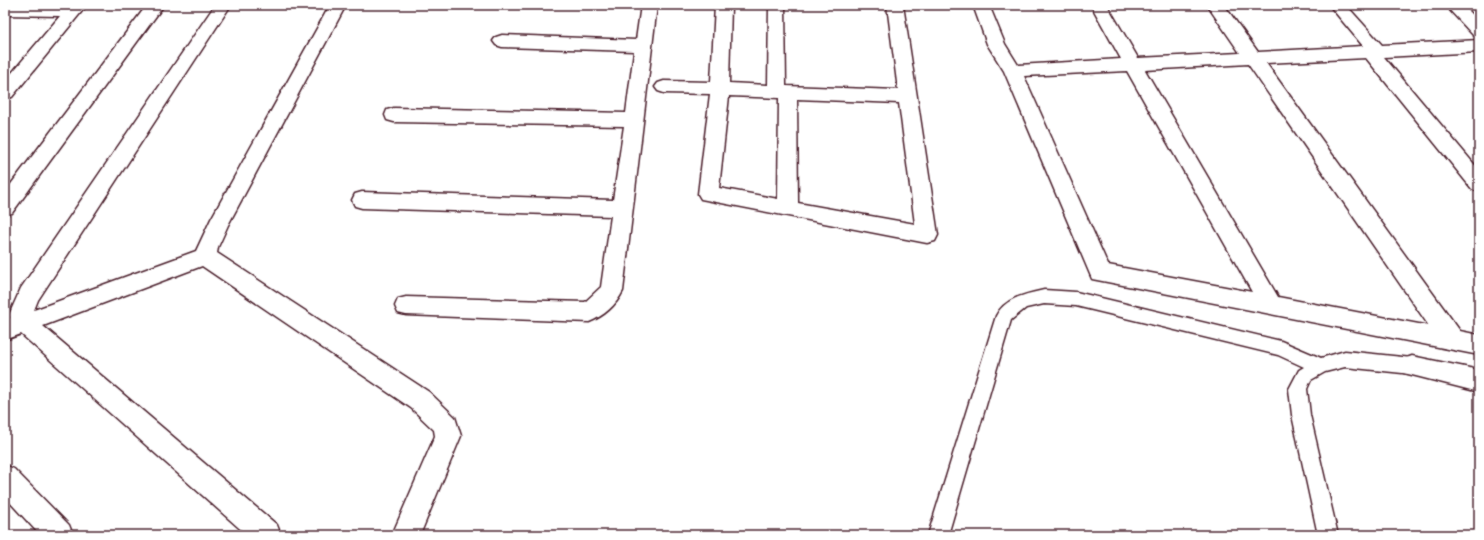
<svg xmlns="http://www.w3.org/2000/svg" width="1484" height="540" font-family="Delius,sans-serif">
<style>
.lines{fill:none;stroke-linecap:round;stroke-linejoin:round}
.service-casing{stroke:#4a1f2b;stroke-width:3}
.minor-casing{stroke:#4a1f2b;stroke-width:3}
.service{fill:#fff;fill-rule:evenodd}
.minor{fill:#fff;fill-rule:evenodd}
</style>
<rect width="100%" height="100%" fill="#fff"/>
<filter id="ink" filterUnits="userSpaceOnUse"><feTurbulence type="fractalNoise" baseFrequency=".025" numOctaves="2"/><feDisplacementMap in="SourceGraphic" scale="8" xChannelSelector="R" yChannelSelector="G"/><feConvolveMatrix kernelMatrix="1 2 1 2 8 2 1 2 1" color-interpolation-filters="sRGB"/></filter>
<g filter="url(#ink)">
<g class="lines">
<!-- service casing -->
<g class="service-casing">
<path id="service" d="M1044,290L1076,292L1281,341L1321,358L1345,351L1412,358L1418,361L1421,366L1418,371L1412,374L1345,367L1325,372L1311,380L1307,389L1310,415L1338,535H1318L1292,415L1289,389L1299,370L1304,367L1278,355L1076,306L1044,304L1026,308L1011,320L948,535H928L996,316C1005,298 1026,294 1044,290Z"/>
</g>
<!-- minor casing -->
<g class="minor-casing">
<g id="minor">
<polygon points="5,5 87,5 12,97 5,99 5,81 60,16 5,15"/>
<polygon points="147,5 164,5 12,213 5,215 5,192"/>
<polygon points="215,5 231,5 38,300 34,310 196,251 211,219 330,5 346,5 228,225 218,247 217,253 429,392 455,417 461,436 420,535 392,535 435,436 434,430 411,408 202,266 43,326 277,525 281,535 247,535 21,334 5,340 5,320 10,318 9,315 21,288"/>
<path d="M641,5H657L623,291C616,305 604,316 589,322L406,315L398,313L395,306L398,299L406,297L585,302L601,287L611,216L362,208L355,206L352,200L355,194L362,192L613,200L624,126L394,122L387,120L385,115L387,110L394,108L626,113L634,51L502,47L496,45L493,41L496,37L502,35L636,40Z"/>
<path d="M715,5H731L729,83L768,85L769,5H785L786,86L898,90L887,5H903L938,235L935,241L927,243L701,199L698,194L710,94L664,93L658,91L655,87L658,83L664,81L711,82ZM729,96L779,98L778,199L719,188ZM797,99L899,103L915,224L798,203Z"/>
<path d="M973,5H989L1005,44L1018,65L1121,59L1091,5H1107L1138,58L1240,53L1207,5H1224L1258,52L1363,46L1329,5H1346L1382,45L1479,40V52L1384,57L1479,170V192L1472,189L1366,58L1266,63L1460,331L1479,335V355L1092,279L1004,71L987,44ZM1248,64L1429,326L1278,297L1145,70ZM1127,71L1252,292L1108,265L1024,76Z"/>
<polygon points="1445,5 1463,5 1479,21 1479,36 1473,35"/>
<polygon points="1412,356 1479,370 1479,392 1404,373 1400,366 1404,359"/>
<polygon points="5,465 14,469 69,525 73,535 40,535 5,497"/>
</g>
</g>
<!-- service -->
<use href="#service" class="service"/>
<!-- minor -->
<use href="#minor" class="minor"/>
</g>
</g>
<!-- margin -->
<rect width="1484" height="540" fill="none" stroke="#fff" stroke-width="20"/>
<rect x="10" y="10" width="1464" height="520" fill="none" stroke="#4a1f2b" stroke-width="1.5" filter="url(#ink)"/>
</svg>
